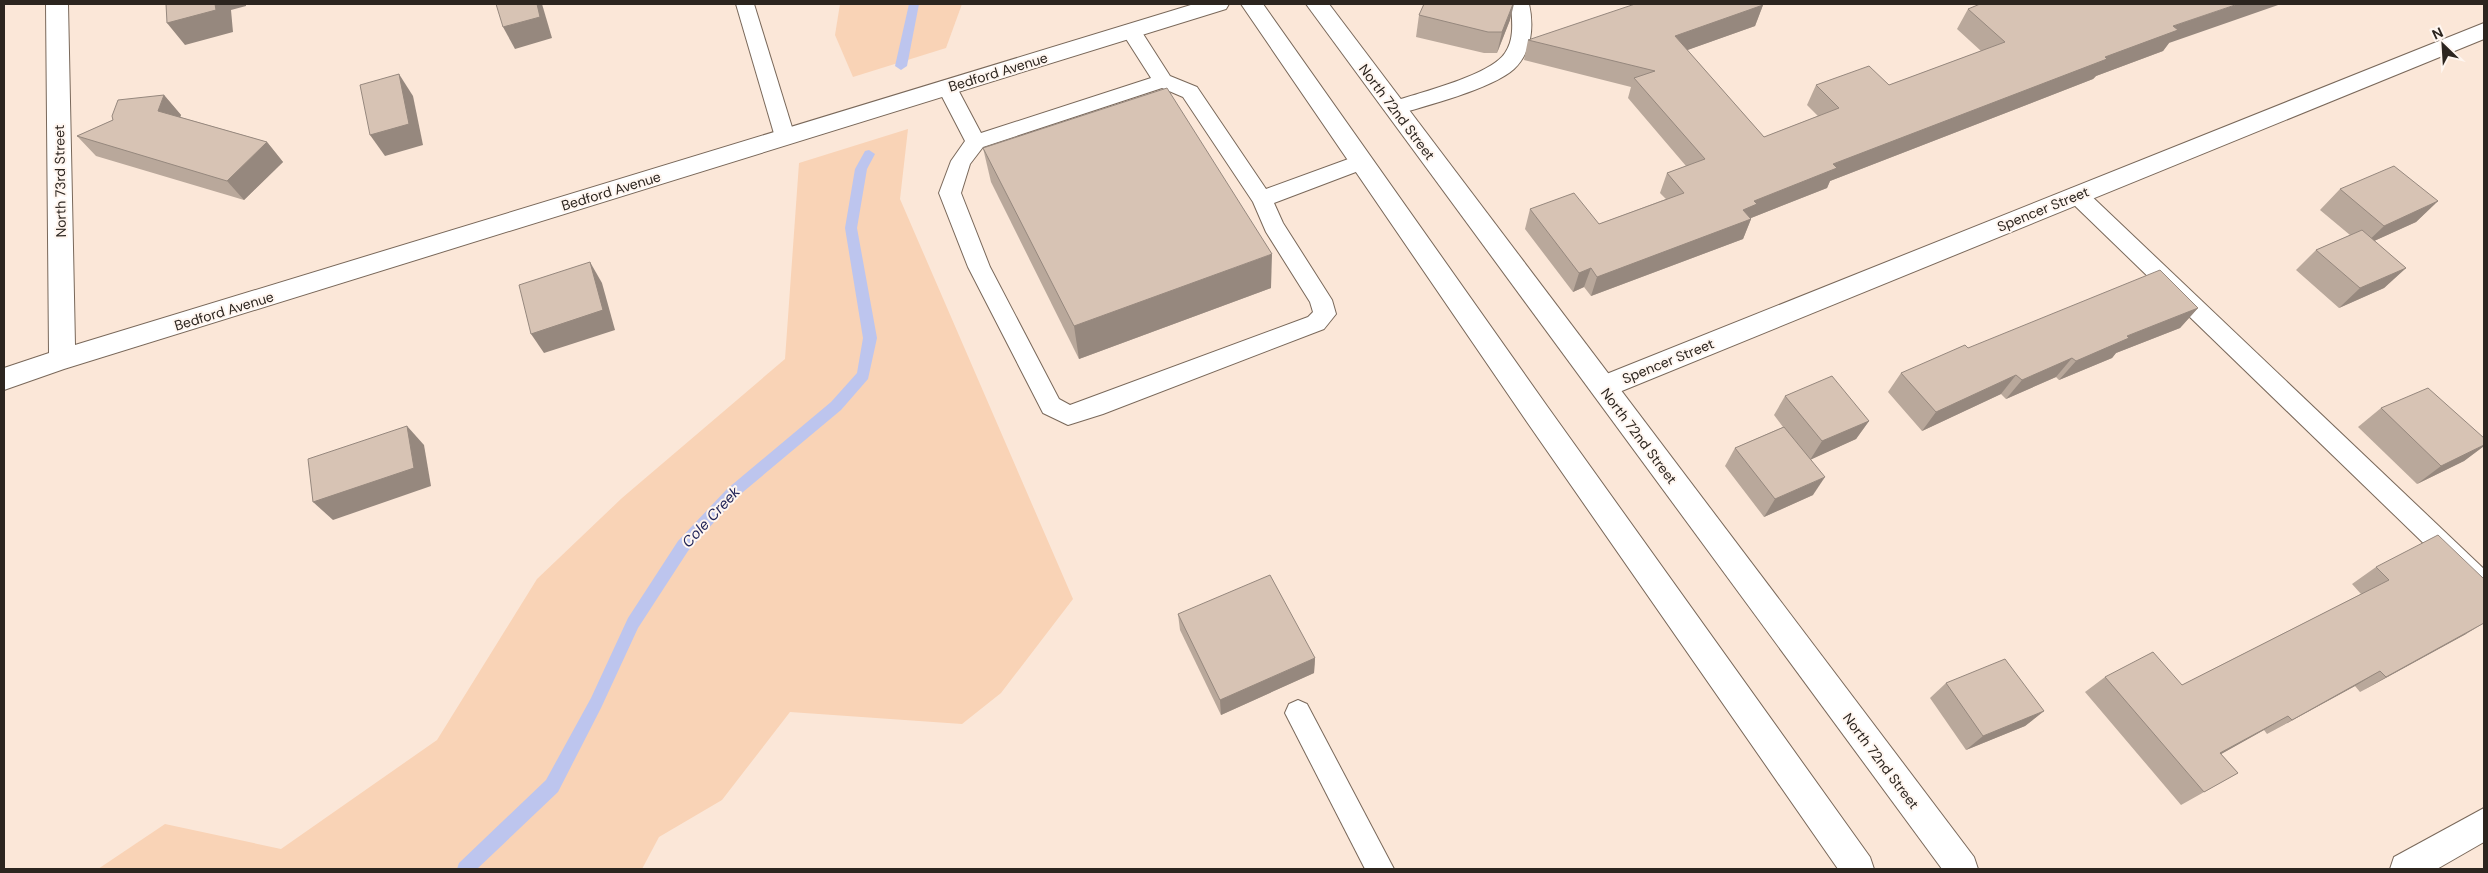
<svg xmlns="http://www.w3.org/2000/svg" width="2488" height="873" font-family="'DM Sans',sans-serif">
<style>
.green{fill:#f9d3b6}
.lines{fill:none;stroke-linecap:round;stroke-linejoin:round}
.stream{fill:#bdc5ee;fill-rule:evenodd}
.service-casing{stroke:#79685a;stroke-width:2}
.minor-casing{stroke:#79685a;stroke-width:2}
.primary-casing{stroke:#79685a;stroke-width:2}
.service{fill:#fff;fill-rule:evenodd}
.minor{fill:#fff;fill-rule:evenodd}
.primary{fill:#fff;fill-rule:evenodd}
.wall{fill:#b9a89b}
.shaded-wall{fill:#96887e}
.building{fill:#d7c3b4;stroke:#96887e}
.labels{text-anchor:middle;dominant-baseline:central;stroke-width:4;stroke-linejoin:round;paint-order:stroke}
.street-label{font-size:14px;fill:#2c251f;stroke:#fff6f0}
.water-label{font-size:15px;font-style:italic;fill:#232659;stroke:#fff6f0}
</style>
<rect width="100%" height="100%" fill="#fbe7d8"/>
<!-- green -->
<g class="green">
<polygon points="840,4 962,4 946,48 853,77 835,35"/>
<polygon points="908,129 900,199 1073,599 1001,693 962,724 790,712 722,800 659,837 642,869 98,869 165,824 281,849 437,740 537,579 622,498 785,359 799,163"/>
</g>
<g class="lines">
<!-- stream -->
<g class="stream">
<polygon points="909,4 919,4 907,66 901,70 895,66"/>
<polygon points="869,150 875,154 867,169 857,228 877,338 868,379 841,410 737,497 688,551 638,628 601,708 558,792 477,869 457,869 459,863 546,780 591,698 628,618 678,541 727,489 831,402 857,373 863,338 845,228 855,169 865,151"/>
</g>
<!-- service casing -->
<g class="service-casing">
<g id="service">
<polygon points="736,4 754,4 795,137 792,142 785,144 778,142 775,137"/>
<path d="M1511,4H1529C1534,26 1532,52 1514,69C1492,89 1425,106 1395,115L1388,113L1385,108L1388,103C1415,94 1490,76 1505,53C1515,39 1512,20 1511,4Z"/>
<path d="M1131,24L1138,26L1170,76L1197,87L1266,189L1362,154L1369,157L1372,162L1369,167L1274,203L1283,223L1332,300L1336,314L1324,329L1103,414L1068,425L1043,413L968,267L939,193L951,161L965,141L937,87L940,82L947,80L954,82L981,133L1151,78L1121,31L1124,26ZM1162,88L1183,97L1253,202L1266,232L1310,302L1313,312L1308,317L1070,405L1059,399L990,267L961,193L970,164L983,147Z"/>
<polygon points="2077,187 2084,189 2484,569 2484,596 2475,593 2070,201 2066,195 2070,189"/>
<polygon points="1298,700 1307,704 1394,869 1365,869 1285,713 1289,704"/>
</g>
</g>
<!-- minor casing -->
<g class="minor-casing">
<g id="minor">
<polygon points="46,4 68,4 75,345 1194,4 1229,4 1226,9 64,369 4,390 4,368 49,353"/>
<polygon points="2484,23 2484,39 1612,395 1603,398 1594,395 1590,387 1594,379"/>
<polygon points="2484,808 2484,842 2437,869 2390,869 2394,857"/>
</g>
</g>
<!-- primary casing -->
<g class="primary-casing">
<g id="primary">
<polygon points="1241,4 1263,4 1547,406 1870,857 1874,869 1838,869 1527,422"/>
<polygon points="1306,4 1329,4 1974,857 1978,869 1942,869"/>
</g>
</g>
<!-- service -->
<use href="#service" class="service"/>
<!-- minor -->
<use href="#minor" class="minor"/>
<!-- primary -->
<use href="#primary" class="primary"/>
</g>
<!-- wall -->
<g class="wall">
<polygon points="1763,5 1755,26 1687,50 1764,137 1818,116 1807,105 1816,85 1889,85 1981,51 1957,29 1968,9 2169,43 2163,51 2096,76 2093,79 1830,181 1827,188 1751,218 1751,219 1743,239 1591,296 1584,287 1573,292 1525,229 1530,209 1599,224 1666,199 1660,193 1667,173 1686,166 1628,98 1631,87 1524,60 1528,40"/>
<polygon points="1419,15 1510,20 1497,53 1484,53 1416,37"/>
<polygon points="164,95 181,115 180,117 267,142 283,162 244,200 96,156 77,136 113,120"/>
<polygon points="983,148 1271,288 1079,359 991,182"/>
<polygon points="2340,189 2438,201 2416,222 2374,241 2406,268 2384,288 2339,308 2296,270 2316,250 2350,235 2320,210"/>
<polygon points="2198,308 2180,328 2116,353 2112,358 2059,380 2056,377 2006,399 2001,394 1922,431 1888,392 1901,373 1968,348"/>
<polygon points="1785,396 1869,421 1856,439 1811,459 1813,495 1764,517 1725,466 1735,448 1783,427 1774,415"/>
<polygon points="2381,408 2484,438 2484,446 2464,461 2417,484 2358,427"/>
<polygon points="2376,567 2466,634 2360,692 2355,686 2267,734 2264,730 2221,754 2238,773 2181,805 2085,692 2105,677 2182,685 2361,594 2352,584"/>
<polygon points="1178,614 1315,658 1314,673 1221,715 1180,630"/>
<polygon points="1946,683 2044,711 2025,726 1966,750 1930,698"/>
</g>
<!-- shaded-wall -->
<g class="shaded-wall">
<polygon points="215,4 246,4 246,6 231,10 233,32 185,45 167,23"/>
<polygon points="537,4 542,4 552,38 515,49 503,27"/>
<polygon points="1513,4 1514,4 1510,20 1497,53 1502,32"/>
<polygon points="2238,4 2281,4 2169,43 2163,51 2096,76 2093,79 1830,181 1827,188 1751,218 1751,219 1743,239 1591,296 1597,277 1743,210 1754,201 1833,164 2105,57 2173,26"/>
<polygon points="1763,5 1755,26 1668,57 1675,36"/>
<polygon points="399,74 413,96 423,145 385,156 370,135"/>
<polygon points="164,95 181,115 175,131 158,111"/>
<polygon points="267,142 283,162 244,200 227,181"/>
<polygon points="2438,201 2416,222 2363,246 2384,226"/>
<polygon points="1272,254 1271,288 1079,359 1074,326"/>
<polygon points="590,262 602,283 615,330 544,353 531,334"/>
<polygon points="1591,268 1584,287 1573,292 1579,273"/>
<polygon points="2406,268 2384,288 2339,308 2360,288"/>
<polygon points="2198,308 2180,328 2116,353 2112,358 2059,380 2076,361 2127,336"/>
<polygon points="2072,358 2056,377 2006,399 2022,380"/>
<polygon points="2016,375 2001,394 1922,431 1936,412"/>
<polygon points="1869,421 1856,439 1810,460 1822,441"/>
<polygon points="407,426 424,445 431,486 333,520 313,502"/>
<polygon points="2484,445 2484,446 2464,461 2417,484 2441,466"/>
<polygon points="1825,477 1813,495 1764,517 1775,499"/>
<polygon points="2484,623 2466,634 2360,692 2386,677"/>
<polygon points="1315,658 1314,673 1221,715 1220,700"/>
<polygon points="2380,671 2355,686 2267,734 2292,720"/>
<polygon points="2044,711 2025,726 1966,750 1983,736"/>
<polygon points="2288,716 2264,730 2198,767 2220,753"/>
</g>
<!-- building -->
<g class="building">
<polygon points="166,4 215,4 216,10 167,23"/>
<polygon points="496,4 537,4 540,17 503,27"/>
<polygon points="1424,4 1513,4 1502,32 1488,32 1419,15"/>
<polygon points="1635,4 1762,4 1763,5 1675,36 1764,137 1839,108 1816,85 1869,66 1889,85 2005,42 1968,9 1980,4 2238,4 2173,26 2178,30 2105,57 2107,59 1833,164 1837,168 1754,201 1757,204 1743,210 1751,219 1597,277 1591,268 1579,273 1530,209 1574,193 1599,224 1684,193 1667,173 1705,159 1634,78 1655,71 1528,40"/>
<polygon points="399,74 409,124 370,135 360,85"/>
<polygon points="1167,88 1272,254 1074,326 983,148"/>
<polygon points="164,95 158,111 267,142 227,181 77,136 113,120 112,116 118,100"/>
<polygon points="2394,166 2438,201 2384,226 2340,189"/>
<polygon points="2362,230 2406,268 2360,288 2316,250"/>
<polygon points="590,262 603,310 531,334 519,285"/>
<polygon points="2160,270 2198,308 2127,336 2129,338 2076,361 2072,358 2022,380 2016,375 1936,412 1901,373 1965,345 1968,348"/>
<polygon points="1832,376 1869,421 1822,441 1785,396"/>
<polygon points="2428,388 2484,438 2484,445 2441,466 2381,408"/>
<polygon points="407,426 414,468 313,502 308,459"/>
<polygon points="1784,427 1825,477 1775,499 1735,448"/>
<polygon points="2438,535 2484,579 2484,623 2386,677 2380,671 2292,720 2288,716 2220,753 2238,773 2204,792 2105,677 2153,652 2182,685 2389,580 2376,567"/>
<polygon points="1270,575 1315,658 1220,700 1178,614"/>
<polygon points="2005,659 2044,711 1983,736 1946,683"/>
</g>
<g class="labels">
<!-- street labels -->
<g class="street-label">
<text transform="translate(998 72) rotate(-17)">Bedford Avenue</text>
<text transform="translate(1397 112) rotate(53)">North 72nd Street</text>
<text transform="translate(60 181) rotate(-91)">North 73rd Street</text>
<text transform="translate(611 191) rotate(-17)">Bedford Avenue</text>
<text transform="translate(2043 209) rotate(-22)">Spencer Street</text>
<text transform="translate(224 311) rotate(-17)">Bedford Avenue</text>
<text transform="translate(1668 361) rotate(-22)">Spencer Street</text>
<text transform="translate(1639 436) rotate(53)">North 72nd Street</text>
<text transform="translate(1881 761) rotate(53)">North 72nd Street</text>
</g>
<!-- water labels -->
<g class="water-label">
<text transform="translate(711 517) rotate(-47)">Cole Creek</text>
</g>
</g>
<!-- border -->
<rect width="2488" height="873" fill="none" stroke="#2c251f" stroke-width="10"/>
<!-- north arrow -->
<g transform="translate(2443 45) rotate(335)" stroke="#fff6f0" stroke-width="4" paint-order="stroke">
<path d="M0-4L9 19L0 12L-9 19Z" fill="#2c251f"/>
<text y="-8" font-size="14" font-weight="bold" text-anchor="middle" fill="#2c251f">N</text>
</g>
</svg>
